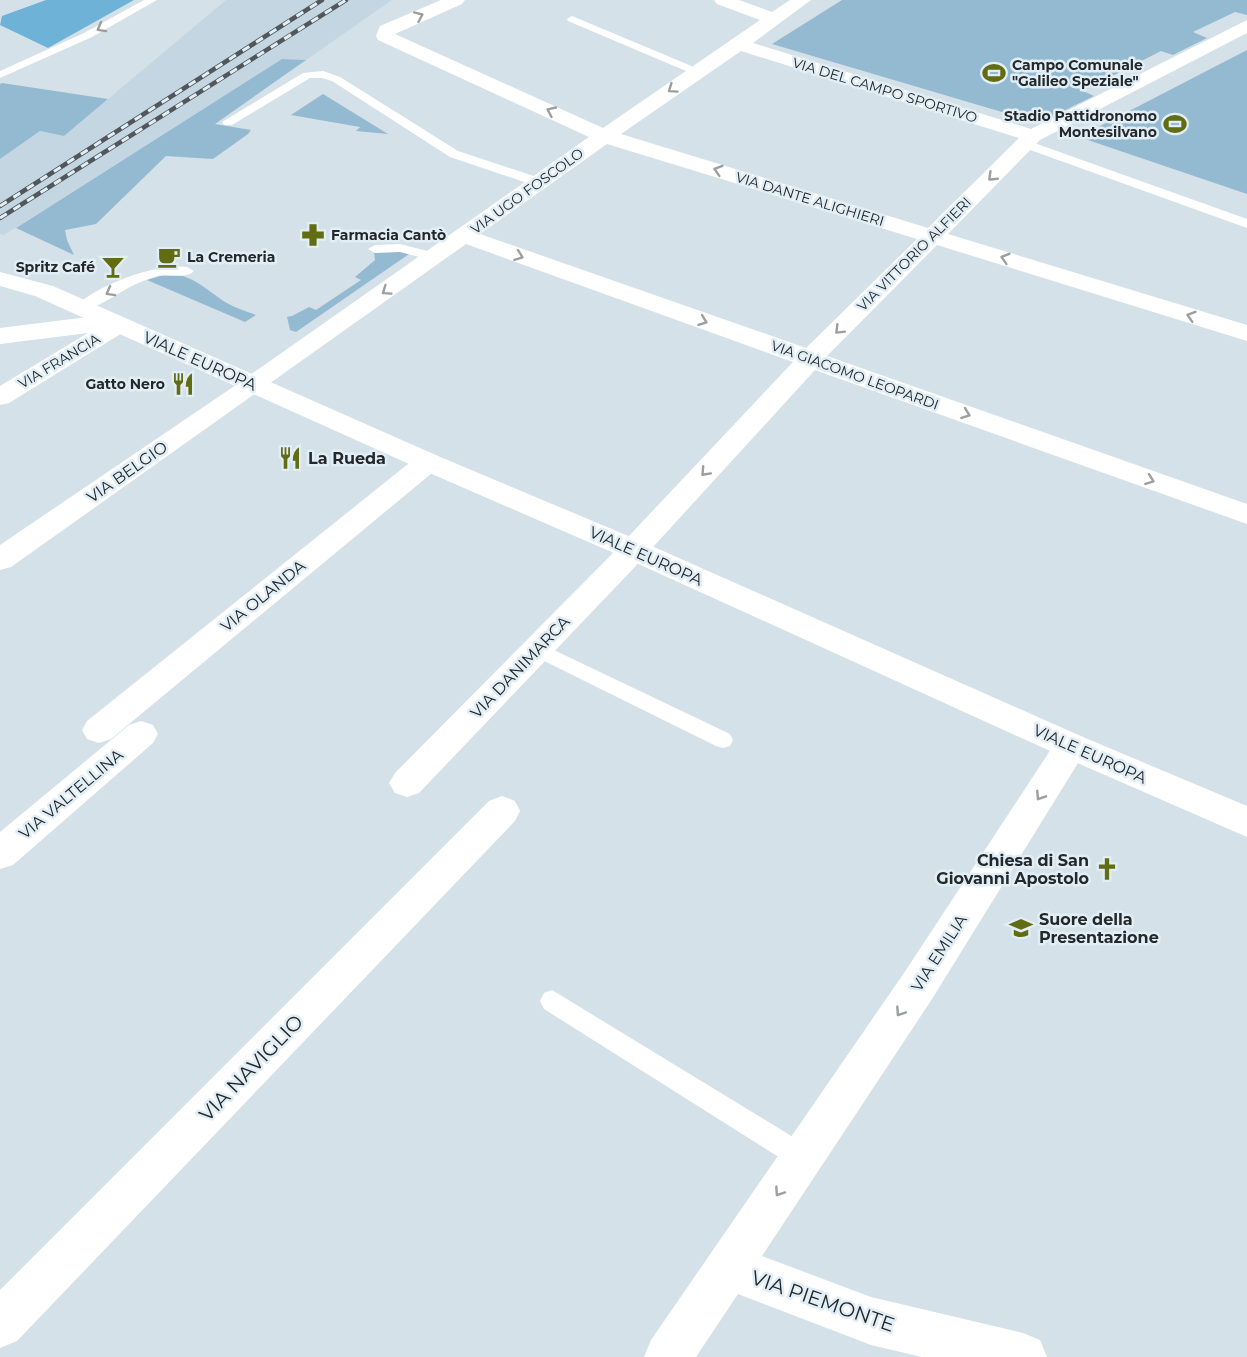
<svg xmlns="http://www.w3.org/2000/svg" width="1247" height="1357" font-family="Montserrat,sans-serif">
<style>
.built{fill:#c4d6e2}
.green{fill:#94bad1}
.forest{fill:#6fb2d7}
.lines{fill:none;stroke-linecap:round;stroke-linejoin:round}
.service{fill:#fff;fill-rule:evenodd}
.minor{fill:#fff;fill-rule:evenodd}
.tertiary{fill:#fff;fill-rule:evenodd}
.rail-casing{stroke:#51575b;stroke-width:4.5}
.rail{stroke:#e2eef6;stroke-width:3;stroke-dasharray:8;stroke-linecap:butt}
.oneway{stroke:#9c9e9f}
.labels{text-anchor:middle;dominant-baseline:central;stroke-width:5;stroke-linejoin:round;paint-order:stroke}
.far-poi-label{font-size:14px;font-weight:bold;fill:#23282a;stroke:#e2eef6;text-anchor:start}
.far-street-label{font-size:14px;fill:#23282a;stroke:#e2eef6}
.street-label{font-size:16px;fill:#23282a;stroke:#e2eef6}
.poi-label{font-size:16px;font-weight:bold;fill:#23282a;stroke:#e2eef6;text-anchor:start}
.near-street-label{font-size:20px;fill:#23282a;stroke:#e2eef6}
</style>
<rect width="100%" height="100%" fill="#d5e1e8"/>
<!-- built -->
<polygon class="built" points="226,0 392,0 306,60 282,59 4,235 0,234 0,159 40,131 64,136"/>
<!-- green -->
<g class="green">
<polygon points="842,0 1247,0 1247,15 1235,12 1193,32 1207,38 1173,55 1161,51 1083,91 1094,96 1039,123 772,44"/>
<polygon points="1247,50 1247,194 1079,137"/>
<polygon points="282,59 306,60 215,124 251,130 248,134 213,159 166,156 96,224 65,230 67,240 74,255 16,228"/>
<polygon points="2,83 108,99 64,136 40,131 0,159 0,84"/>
<polygon points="323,94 388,134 356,131 360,127 291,115"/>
<polygon points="400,250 412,252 296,332 290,330 287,317 292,316 309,307 316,310 361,280 355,277 375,260 374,252"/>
<path d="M167,274C193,274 205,289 225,302C235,308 246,311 256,315L245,322L147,280Z"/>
</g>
<!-- forest -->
<polygon class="forest" points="46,0 134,0 48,48 0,25 2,16"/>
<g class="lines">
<!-- service -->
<g class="service">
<polygon points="144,0 157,0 92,37 0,78 0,71 84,33"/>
<polygon points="572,16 701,70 703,72 697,75 693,74 568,21 567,19"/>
<polygon points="323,71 340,77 458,151 543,179 544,182 538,186 533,185 450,157 332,81 322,78 310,78 232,125 224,125 222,122 303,73"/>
<polygon points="1026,140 1247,219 1247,228 1022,147 1020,144"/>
<polygon points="400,244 439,254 441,257 434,261 400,252 375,253 368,249 375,245"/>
<path d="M172,266L187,267L194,271C187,279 169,274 158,276C150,278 143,281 136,284C122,290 90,314 77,311L75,308C92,287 145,269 172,266Z"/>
<polygon points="537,642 730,734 733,740 730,746 723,748 716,746 530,654 527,649 530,644"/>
<polygon points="552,990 811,1148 815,1157 811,1166 802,1170 793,1166 544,1009 540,1001 544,993"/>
</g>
<!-- minor -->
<g class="minor">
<path d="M441,0H465L462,4L395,34L603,128L760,20L717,4L714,0H739L772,12L790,0H811L753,43L1031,129L1247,20V33L1040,140L948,234L1247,325V341L937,245L827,356L1247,504V524L815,370L632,570L419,793L407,797L395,793L389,783L395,773L610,556L793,362L466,244L11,567L0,570V545L233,387L589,137L378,40L376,36L380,26ZM741,51L1019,138L928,228L621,134ZM607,144L917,239L806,348L480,234Z"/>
<polygon points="112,314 127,320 131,325 127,330 9,403 0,405 0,386 88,333 0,344 0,328"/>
<polygon points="428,453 438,456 442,462 438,468 111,739 99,743 87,739 82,730 87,721 418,456"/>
<polygon points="141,721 153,725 158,734 153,743 13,865 0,869 0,832 129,725"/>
<polygon points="1071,733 1083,737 1088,746 1083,755 932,999 762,1256 871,1297 1023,1333 1040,1340 1047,1357 922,1357 871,1345 738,1294 696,1357 644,1357 651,1340 904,973 1059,737"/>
<polygon points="502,796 515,801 520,811 515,821 17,1341 0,1348 0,1290 489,801"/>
</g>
<!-- tertiary -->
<polygon class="tertiary" points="0,272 53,286 438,456 645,543 1083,737 1247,806 1247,837 1059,755 623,557 418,468 35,296 0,286"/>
<!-- rail casing -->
<g class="rail-casing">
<g id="rail">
<polyline points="0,206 322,0"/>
<polyline points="0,218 346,0"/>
</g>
</g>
<!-- rail -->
<use href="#rail" class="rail"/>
</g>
<!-- one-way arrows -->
<defs><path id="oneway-chevron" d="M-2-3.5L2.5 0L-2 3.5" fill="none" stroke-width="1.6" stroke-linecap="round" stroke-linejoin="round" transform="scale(1.5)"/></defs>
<g class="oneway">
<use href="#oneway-chevron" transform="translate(419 16) rotate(-24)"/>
<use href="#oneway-chevron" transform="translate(101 28) rotate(151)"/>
<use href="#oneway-chevron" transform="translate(672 89) rotate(145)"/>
<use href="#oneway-chevron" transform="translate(551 111) rotate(-155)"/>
<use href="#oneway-chevron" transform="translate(718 170) rotate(-163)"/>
<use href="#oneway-chevron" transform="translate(992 177) rotate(136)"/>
<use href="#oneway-chevron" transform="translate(519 256) rotate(20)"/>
<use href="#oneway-chevron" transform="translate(1005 258) rotate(-163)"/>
<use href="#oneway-chevron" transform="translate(386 291) rotate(145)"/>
<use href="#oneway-chevron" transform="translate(110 292) rotate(151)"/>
<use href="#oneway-chevron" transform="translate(1191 316) rotate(-163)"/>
<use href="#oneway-chevron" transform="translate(703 321) rotate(20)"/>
<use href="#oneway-chevron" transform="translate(839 330) rotate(135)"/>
<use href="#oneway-chevron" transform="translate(966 414) rotate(20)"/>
<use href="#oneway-chevron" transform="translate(705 472) rotate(133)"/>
<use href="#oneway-chevron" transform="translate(1150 480) rotate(20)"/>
<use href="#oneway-chevron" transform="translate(1040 796) rotate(123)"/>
<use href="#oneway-chevron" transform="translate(900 1012) rotate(124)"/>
<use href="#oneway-chevron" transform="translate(779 1192) rotate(124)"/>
</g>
<!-- icons -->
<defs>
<g id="stadium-bare" transform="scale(1.8)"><path d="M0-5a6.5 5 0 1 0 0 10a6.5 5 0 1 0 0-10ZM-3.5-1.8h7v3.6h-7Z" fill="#616c13" stroke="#e2eef6" stroke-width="2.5" paint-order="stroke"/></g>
<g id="pharmacy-bare" transform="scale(1.8)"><path d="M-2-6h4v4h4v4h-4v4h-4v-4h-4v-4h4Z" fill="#616c13" stroke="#e2eef6" stroke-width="2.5" paint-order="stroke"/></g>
<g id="cafe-bare" transform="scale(1.8)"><path d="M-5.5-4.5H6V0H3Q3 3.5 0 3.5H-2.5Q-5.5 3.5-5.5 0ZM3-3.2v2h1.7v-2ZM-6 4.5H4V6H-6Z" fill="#616c13" stroke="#e2eef6" stroke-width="2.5" paint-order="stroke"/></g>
<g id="bar-bare" transform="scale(1.8)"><path d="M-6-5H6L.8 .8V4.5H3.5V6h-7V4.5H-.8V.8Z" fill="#616c13" stroke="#e2eef6" stroke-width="2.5" paint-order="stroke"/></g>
<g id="restaurant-bare" transform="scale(1.8)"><path d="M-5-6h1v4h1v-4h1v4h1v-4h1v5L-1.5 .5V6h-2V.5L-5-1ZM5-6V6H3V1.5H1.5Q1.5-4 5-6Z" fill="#616c13" stroke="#e2eef6" stroke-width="2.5" paint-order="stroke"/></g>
<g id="church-bare" transform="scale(1.8)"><path d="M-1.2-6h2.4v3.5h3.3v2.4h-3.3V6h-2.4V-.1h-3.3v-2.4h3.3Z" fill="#616c13" stroke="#e2eef6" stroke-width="2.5" paint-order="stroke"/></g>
<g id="school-bare" transform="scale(1.8)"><path d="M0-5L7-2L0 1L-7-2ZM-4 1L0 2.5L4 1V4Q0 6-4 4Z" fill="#616c13" stroke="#e2eef6" stroke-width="2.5" paint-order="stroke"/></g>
</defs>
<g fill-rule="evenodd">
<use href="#stadium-bare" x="994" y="73"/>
<use href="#stadium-bare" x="1175" y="124"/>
<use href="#pharmacy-bare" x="313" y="235"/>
<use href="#cafe-bare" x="169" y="257"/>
<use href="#bar-bare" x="113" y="267"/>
<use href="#restaurant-bare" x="183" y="384"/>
<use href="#restaurant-bare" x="290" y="458"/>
<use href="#church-bare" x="1107" y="869"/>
<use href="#school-bare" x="1021" y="928"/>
</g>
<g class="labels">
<!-- far-poi labels -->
<g class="far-poi-label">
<text x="1012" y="65">Campo Comunale<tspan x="1012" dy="16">"Galileo Speziale"</tspan></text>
<text x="1157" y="116" text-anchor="end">Stadio Pattidronomo<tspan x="1157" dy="16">Montesilvano</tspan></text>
<text x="331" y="235">Farmacia Cantò</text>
<text x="187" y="257">La Cremeria</text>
<text x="95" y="267" text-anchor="end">Spritz Café</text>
<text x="165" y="384" text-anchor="end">Gatto Nero</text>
</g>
<!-- far-street labels -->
<g class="far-street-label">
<text transform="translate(885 90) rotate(17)">VIA DEL CAMPO SPORTIVO</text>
<text transform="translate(527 191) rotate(-36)">VIA UGO FOSCOLO</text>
<text transform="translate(810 199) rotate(17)">VIA DANTE ALIGHIERI</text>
<text transform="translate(914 254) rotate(-45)">VIA VITTORIO ALFIERI</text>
<text transform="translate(59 361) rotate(-31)">VIA FRANCIA</text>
<text transform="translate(855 375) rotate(20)">VIA GIACOMO LEOPARDI</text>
</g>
<!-- street labels -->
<g class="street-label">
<text transform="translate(200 361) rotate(24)">VIALE EUROPA</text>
<text transform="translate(127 472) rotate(-35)">VIA BELGIO</text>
<text transform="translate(646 556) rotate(24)">VIALE EUROPA</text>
<text transform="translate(263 596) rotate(-39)">VIA OLANDA</text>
<text transform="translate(520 667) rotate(-46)">VIA DANIMARCA</text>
<text transform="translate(1090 754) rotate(24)">VIALE EUROPA</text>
<text transform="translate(71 794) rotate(-40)">VIA VALTELLINA</text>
<text transform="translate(939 953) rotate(-57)">VIA EMILIA</text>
</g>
<!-- poi labels -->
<g class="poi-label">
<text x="308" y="458">La Rueda</text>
<text x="1089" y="860" text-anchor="end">Chiesa di San<tspan x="1089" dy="18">Giovanni Apostolo</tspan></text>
<text x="1039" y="919">Suore della<tspan x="1039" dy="18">Presentazione</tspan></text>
</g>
<!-- near-street labels -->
<g class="near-street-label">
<text transform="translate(251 1068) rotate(-46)">VIA NAVIGLIO</text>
<text transform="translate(823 1301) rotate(19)">VIA PIEMONTE</text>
</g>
</g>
</svg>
